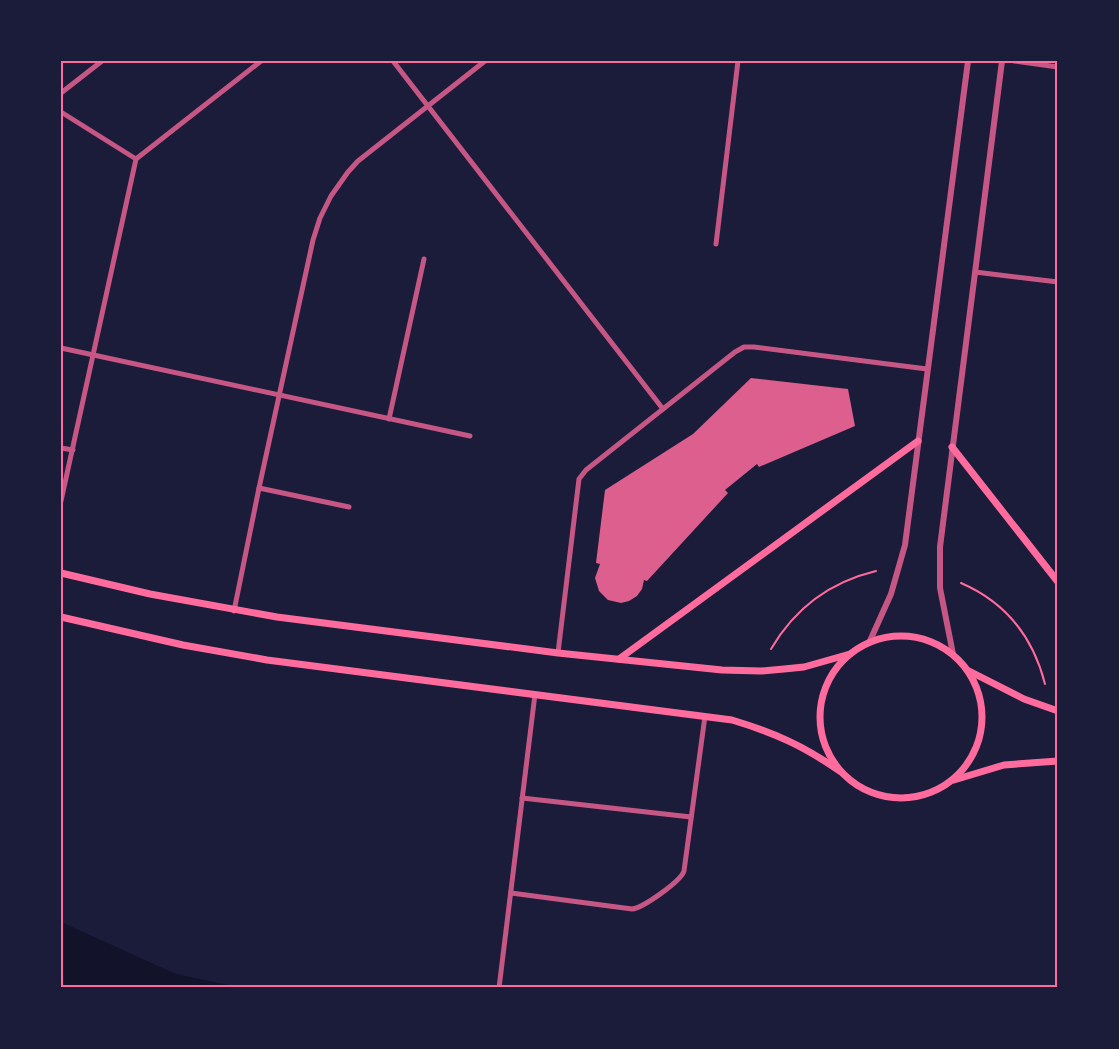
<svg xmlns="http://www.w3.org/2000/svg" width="1119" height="1049" font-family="Merriweather,serif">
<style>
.water{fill:#12122b}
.building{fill:#dd5f8e}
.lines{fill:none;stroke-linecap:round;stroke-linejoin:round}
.path{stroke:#ff6b9d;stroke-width:2}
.minor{stroke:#c65784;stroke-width:5}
.tertiary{stroke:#c65784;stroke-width:6}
.secondary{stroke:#ff6b9d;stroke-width:7}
.neatline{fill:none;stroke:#ff6b9d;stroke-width:2}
</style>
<rect width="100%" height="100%" fill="#1b1b3a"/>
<!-- water -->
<polygon class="water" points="61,922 176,974 242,988 61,988"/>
<!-- building -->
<polygon class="building" points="751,378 848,389 855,426 759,467 757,464 725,490 728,493 647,581 644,580 642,589 637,596 629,601 621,603 608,600 599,591 595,578 600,564 596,563 605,490 693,434"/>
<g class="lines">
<!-- path -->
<g class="path">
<path d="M961,583C1005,602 1033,637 1045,684"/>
<path d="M771,649C795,608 830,582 876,571"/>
</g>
<!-- minor -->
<g class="minor">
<polyline points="393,61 663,409"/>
<polyline points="1014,61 1058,67"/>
<polyline points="61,93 102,61"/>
<polyline points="61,112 136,159"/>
<polyline points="716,244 738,61"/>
<polyline points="975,272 1058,282"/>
<polyline points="61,348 470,436"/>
<polyline points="389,419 424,259"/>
<polyline points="61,448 73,450"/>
<polyline points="259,488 349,507"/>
<polyline points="61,501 136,159 261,61"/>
<polyline points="234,611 259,488 313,240 320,218 331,196 348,172 358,161 485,61"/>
<polyline points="558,653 579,479 586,470 735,352 744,347 754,347 927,369"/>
<polyline points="522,798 691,817"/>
<path d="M511,893L632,909C643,908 681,881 684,871L705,716"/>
<polyline points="499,988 535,694"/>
</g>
<!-- tertiary -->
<g class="tertiary">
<polyline points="869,643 891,594 905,545 968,61"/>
<polyline points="953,654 940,588 940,547 1002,61"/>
</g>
<!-- secondary -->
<g class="secondary">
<polyline points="952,447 1058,582"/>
<polyline points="61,573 150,594 277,617 558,653 722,670 761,671 784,669 804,667 850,654"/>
<path d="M61,617L183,645L267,660L732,720C775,733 804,746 841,772"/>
<circle cx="901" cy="717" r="81"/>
<polyline points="619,659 918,441"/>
<polyline points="969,671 1024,699 1058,711"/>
<polyline points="954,780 1004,765 1058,761"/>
</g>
</g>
<!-- border -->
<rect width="1119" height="1049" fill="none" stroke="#1b1b3a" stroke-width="125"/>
<rect x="62" y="62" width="994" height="924" class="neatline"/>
</svg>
